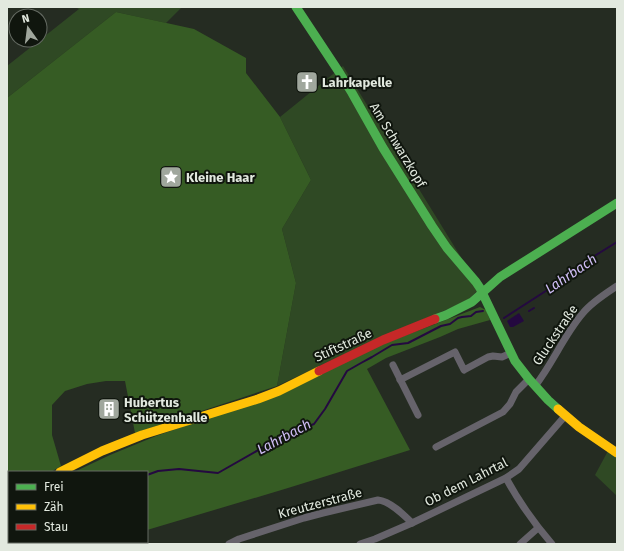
<svg xmlns="http://www.w3.org/2000/svg" width="624" height="551" font-family="'Fira Sans',sans-serif">
<style>
.green{fill:#2f4924}
.forest{fill:#365c24}
.water{fill:#240940}
.lines{fill:none;stroke-linecap:round;stroke-linejoin:round}
.stream{stroke:#240940;stroke-width:2}
.street{stroke:#66636b;stroke-width:7}
.fast{stroke:#4caf50;stroke-width:9}
.slow{stroke:#ffc107;stroke-width:9}
.jam{stroke:#c62828;stroke-width:9}
.labels{text-anchor:middle;dominant-baseline:central;stroke-width:4;stroke-linejoin:round;paint-order:stroke}
.poi-label{font-size:13px;font-weight:bold;fill:#e2e9df;stroke:#10160e;text-anchor:start}
.street-label{font-size:13px;fill:#e2e9df;stroke:#10160e}
.water-label{font-size:14px;font-style:italic;fill:#cfbdf5;stroke:#10160e}
</style>
<rect width="100%" height="100%" fill="#252c22"/>
<!-- green -->
<g class="green">
<polygon points="75,7 182,7 166,23 116,12 7,98 7,66 79,9"/>
<polygon points="343,66 480,288 467,301 381,337 277,386 296,283 282,229 311,180 280,117"/>
<polygon points="609,449 617,455 617,496 595,475"/>
</g>
<!-- forest -->
<g class="forest">
<polygon points="116,12 194,29 246,58 246,73 280,117 311,180 282,229 296,283 277,386 135,433 125,381 106,381 87,384 65,391 52,405 52,435 61,466 51,472 9,472 9,501 7,502 7,98"/>
<polygon points="480,307 486,310 490,320 458,329 440,337 386,358 367,369 410,450 288,488 147,530 147,472 74,472 110,455 156,436 280,393 383,344"/>
<polygon points="9,509 9,542 108,542 101,544 7,544 7,510"/>
</g>
<!-- water -->
<polygon class="water" points="519,313 524,321 513,327 510,327 507,321"/>
<g class="lines">
<!-- stream -->
<g class="stream">
<polyline points="529,311 534,308"/>
<polyline points="504,318 569,276 596,255 617,242"/>
<polyline points="147,475 158,471 179,469 218,473 283,436 314,424 325,409 347,371 361,363 372,357 392,345 408,343 441,326 450,324 458,318 462,317 471,316 476,312 483,311"/>
<polyline points="22,544 23,542"/>
</g>
<!-- street -->
<g class="street">
<polyline points="393,365 418,415"/>
<polyline points="400,380 455,352 464,370 488,357 493,356 502,357 511,353"/>
<path d="M535,386C553,363 564,335 583,313C592,302 605,294 617,286"/>
<polyline points="436,447 503,412 510,404 516,392 529,379"/>
<path d="M506,478C520,504 533,522 552,544"/>
<polyline points="7,508 9,507"/>
<path d="M229,544L239,539L304,518L323,513L378,500C390,501 404,515 412,523"/>
<polyline points="360,544 375,539 412,523 506,478 519,469 565,416"/>
<polyline points="520,544 538,528"/>
</g>
<!-- fast -->
<g class="fast">
<polyline points="296,7 339,72 352,93 383,148 432,226 447,248 476,282 480,288 515,361 529,379 548,400 558,409"/>
<polyline points="435,319 446,315 472,302 500,277 617,203"/>
</g>
<!-- slow -->
<g class="slow">
<polyline points="558,409 579,427 617,453"/>
<polyline points="60,472 102,451 142,435 258,399 279,391 319,371"/>
</g>
<!-- jam -->
<polyline class="jam" points="319,371 383,340 435,319"/>
</g>
<!-- icons -->
<defs>
<g id="church-square" transform="scale(1.15)"><rect x="-9" y="-9" width="18" height="18" rx="4" fill="#a0a79d" stroke="#10160e"/><path d="M-1.2-6h2.4v3.5h3.3v2.4h-3.3V6h-2.4V-.1h-3.3v-2.4h3.3Z" fill="#fff"/></g>
<g id="sight-square" transform="scale(1.15)"><rect x="-9" y="-9" width="18" height="18" rx="4" fill="#a0a79d" stroke="#10160e"/><path d="M0-6L1.8-2.2L6-1.7L2.9 1.2L3.7 5.4L0 3.3L-3.7 5.4L-2.9 1.2L-6-1.7L-1.8-2.2Z" fill="#fff"/></g>
<g id="building-square" transform="scale(1.15)"><rect x="-9" y="-9" width="18" height="18" rx="4" fill="#a0a79d" stroke="#10160e"/><path d="M-4-6H4V6H1V3H-1V6H-4ZM-2.5-4.3h1.7v1.8h-1.7ZM.8-4.3h1.7v1.8H.8ZM-2.5-1h1.7V.8h-1.7ZM.8-1h1.7V.8H.8Z" fill="#fff"/></g>
</defs>
<g fill-rule="evenodd">
<use href="#church-square" x="307" y="82"/>
<use href="#sight-square" x="171" y="177"/>
<use href="#building-square" x="109" y="409"/>
</g>
<g class="labels">
<!-- poi labels -->
<g class="poi-label">
<text x="322" y="82">Lahrkapelle</text>
<text x="186" y="177">Kleine Haar</text>
<text x="124" y="402">Hubertus<tspan x="124" dy="15">Schützenhalle</tspan></text>
</g>
<!-- street labels -->
<g class="street-label">
<text transform="translate(398 145) rotate(59)">Am Schwarzkopf</text>
<text transform="translate(555 335) rotate(-56)">Gluckstraße</text>
<text transform="translate(343 345) rotate(-25)">Stiftstraße</text>
<text transform="translate(466 482) rotate(-27)">Ob dem Lahrtal</text>
<text transform="translate(320 503) rotate(-15)">Kreutzerstraße</text>
</g>
<!-- water labels -->
<g class="water-label">
<text transform="translate(571 274) rotate(-34)">Lahrbach</text>
<text transform="translate(284 437) rotate(-28)">Lahrbach</text>
</g>
</g>
<!-- border -->
<rect width="624" height="551" fill="none" stroke="#e2e9df" stroke-width="16"/>
<!-- legend -->
<rect x="8" y="471" width="140" height="72" fill="#10160e" stroke="#646a62"/>
<rect x="16" y="484" width="20" height="6" fill="#4caf50" stroke="#646a62"/>
<text x="44" y="491" font-size="12" fill="#e2e9df">Frei</text>
<rect x="16" y="504" width="20" height="6" fill="#ffc107" stroke="#646a62"/>
<text x="44" y="511" font-size="12" fill="#e2e9df">Zäh</text>
<rect x="16" y="524" width="20" height="6" fill="#c62828" stroke="#646a62"/>
<text x="44" y="531" font-size="12" fill="#e2e9df">Stau</text>
<!-- north arrow -->
<g transform="translate(28 28) rotate(346)"><circle r="19" fill="#10160e" stroke="#646a62"/>
<path d="M0-3L7 15L0 10L-7 15Z" fill="#a0a79d"/>
<text y="-6" font-size="11" font-weight="bold" text-anchor="middle" fill="#e2e9df">N</text>
</g>
</svg>
